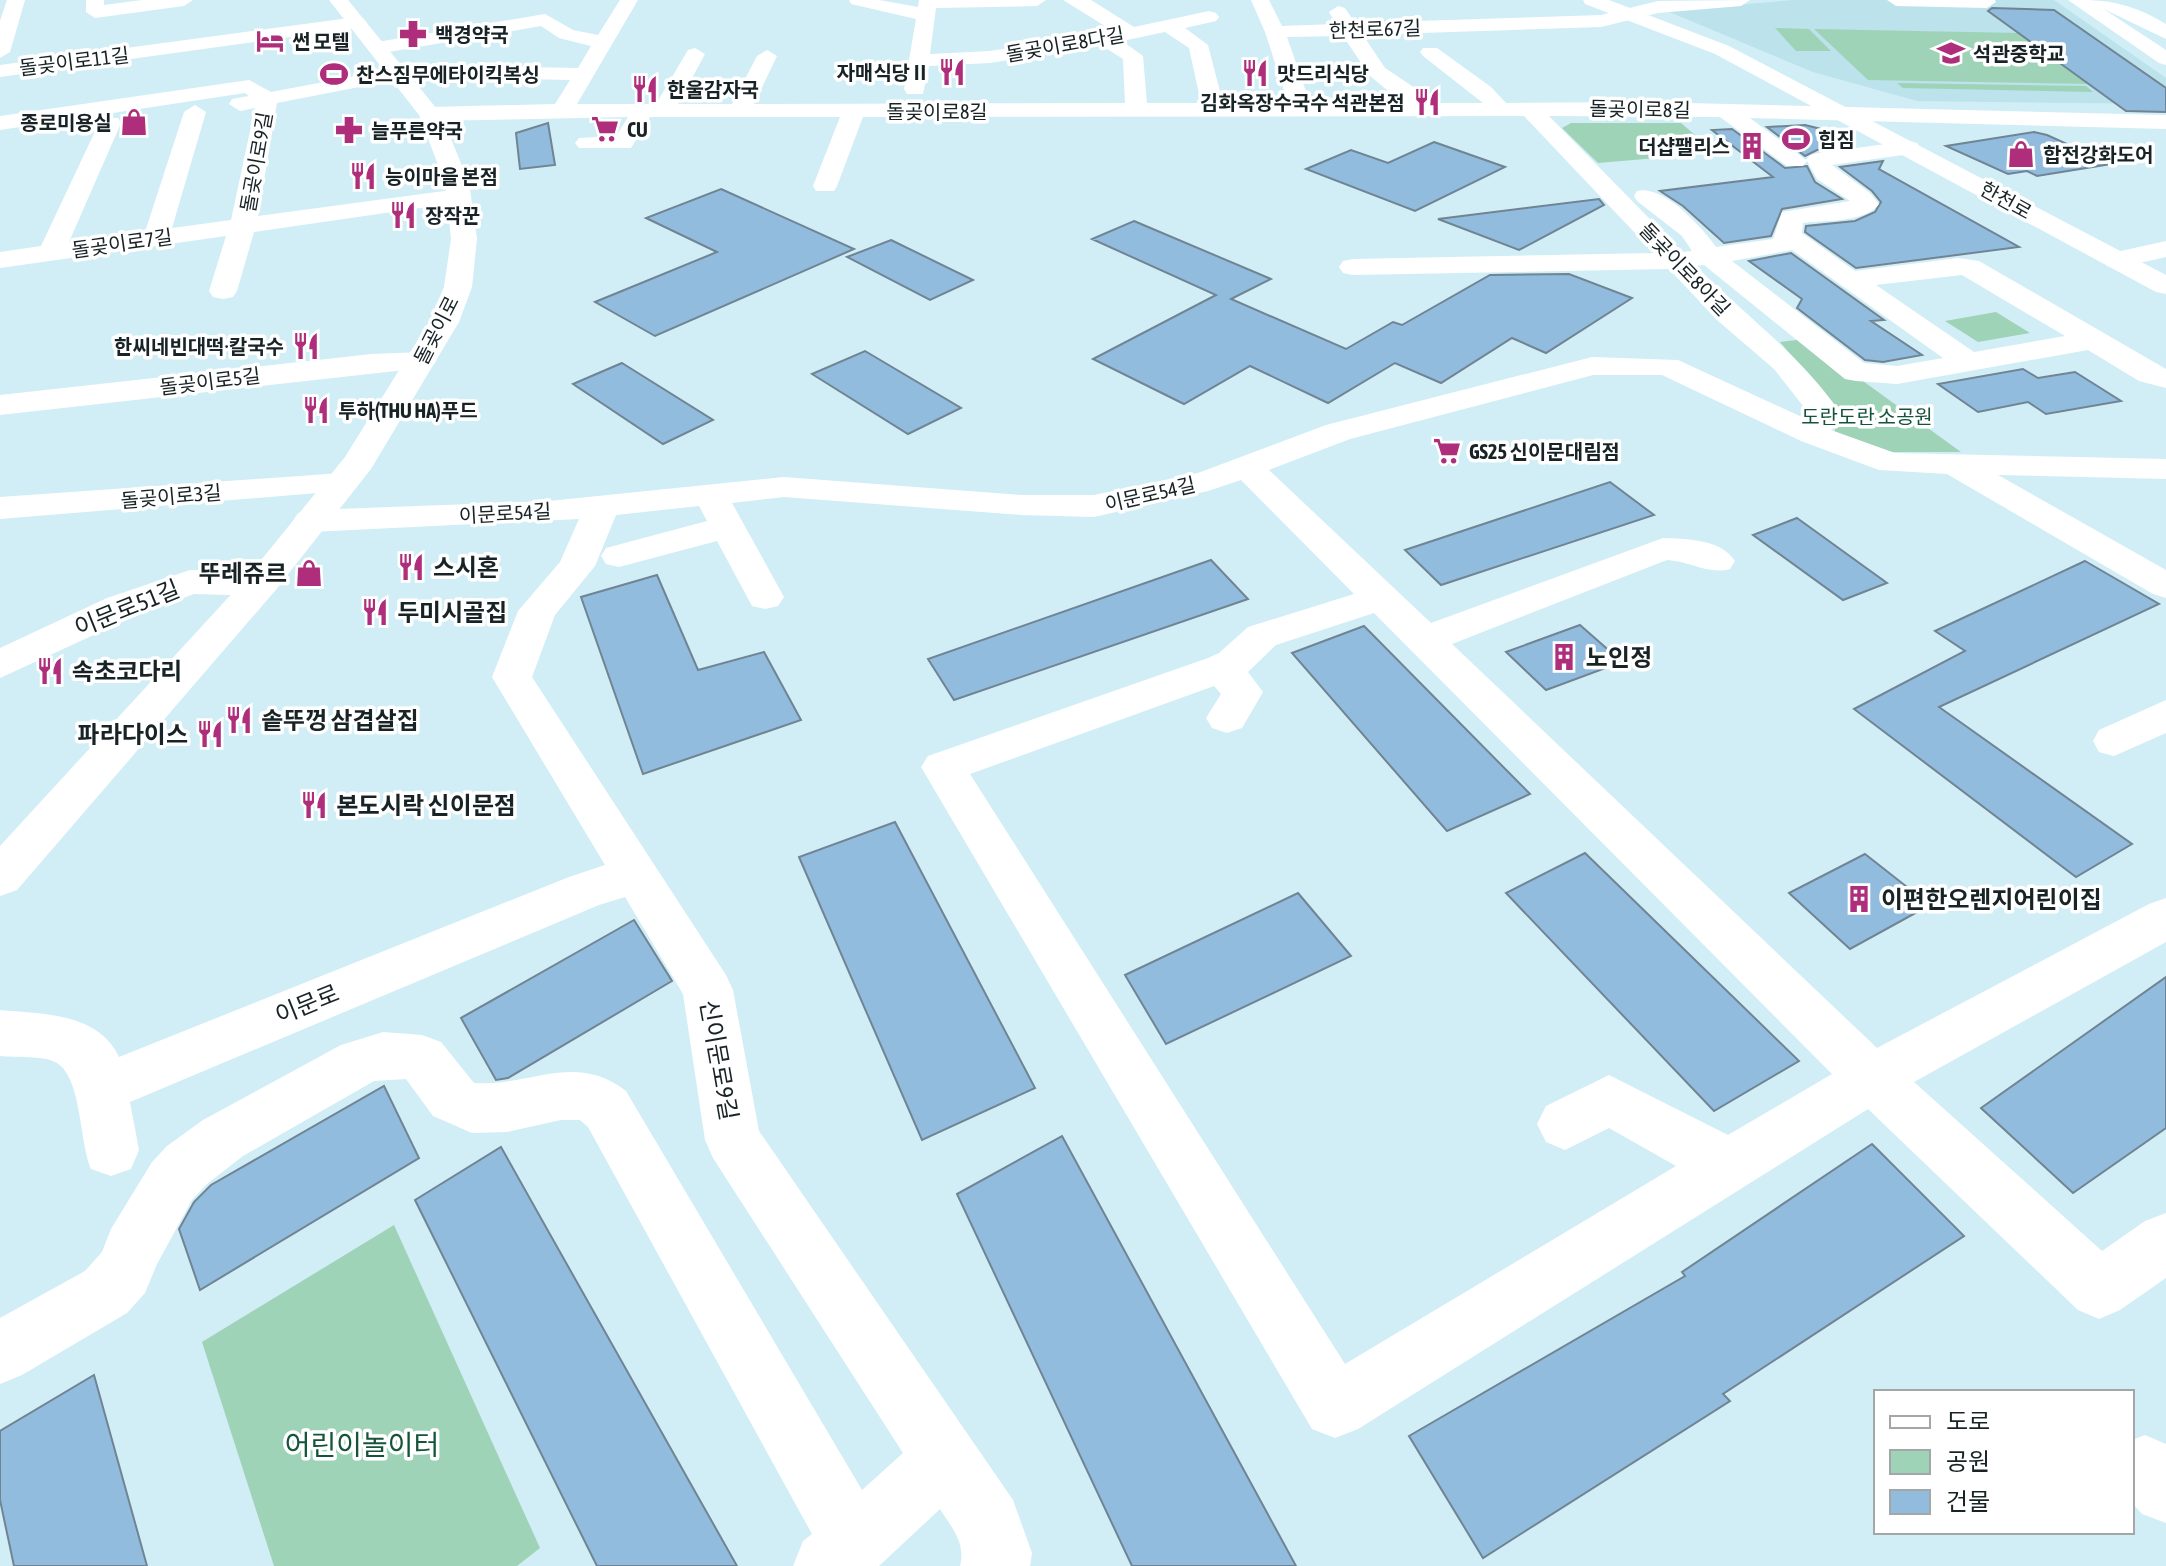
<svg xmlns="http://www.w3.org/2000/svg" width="2166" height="1566" font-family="'Asap Condensed','Noto Sans KR',sans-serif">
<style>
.built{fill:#bce2ec}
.green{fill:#9fd3b8}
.building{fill:#91bcde;stroke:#708493;stroke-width:2}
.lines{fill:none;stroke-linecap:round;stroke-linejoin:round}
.minor{fill:#fff;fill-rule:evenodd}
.major{fill:#fff;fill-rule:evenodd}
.labels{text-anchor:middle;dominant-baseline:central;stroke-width:7;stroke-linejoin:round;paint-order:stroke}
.far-street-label{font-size:20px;fill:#182325;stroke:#fff}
.far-poi-label{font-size:20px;font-weight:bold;fill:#182325;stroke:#fff;text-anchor:start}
.far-park-label{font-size:20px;fill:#14543a;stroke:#fff}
.poi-label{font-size:24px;font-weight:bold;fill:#182325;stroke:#fff;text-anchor:start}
.street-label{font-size:24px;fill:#182325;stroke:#fff}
.near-park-label{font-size:28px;fill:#14543a;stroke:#fff}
</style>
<rect width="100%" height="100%" fill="#d1eef6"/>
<!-- built -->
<polygon class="built" points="1793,0 2054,0 2166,78 2166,104 1917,101 1813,72 1667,11"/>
<!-- green -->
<g class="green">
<polygon points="1775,28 1809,29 1831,51 1796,51"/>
<polygon points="1814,29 2020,33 2091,84 1868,80"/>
<polygon points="1897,83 2086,86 2093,92 1903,88"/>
<polygon points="1571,123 1681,123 1716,153 1598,163 1562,128"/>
<polygon points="1996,312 2030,333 1978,342 1945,321"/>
<polygon points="1805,339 1961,452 1888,452 1834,433 1840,412 1780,342"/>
<polygon points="394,1225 540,1548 517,1566 274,1566 202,1342"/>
</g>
<!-- building -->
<g class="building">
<polygon points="1992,8 2054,10 2166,88 2166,112 2126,111 1988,11"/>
<polygon points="548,123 555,165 520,169 516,133"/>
<polygon points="1805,125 1833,132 1853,145 1817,150 1805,156 1767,127"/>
<polygon points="1732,129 1785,168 1807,166 1815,182 1842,199 1782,209 1771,236 1724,243 1683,206 1660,191 1773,177 1712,130"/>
<polygon points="2034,132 2047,135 2111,164 2037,176 2027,171 2008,174 1946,146"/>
<polygon points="1434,142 1505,167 1415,211 1306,169 1351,150 1388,163"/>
<polygon points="1883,161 1879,169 2019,247 1856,268 1805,232 1806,226 1855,221 1875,212 1881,202 1872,191 1840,167"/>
<polygon points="721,189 854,249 655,336 595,302 717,252 646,218"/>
<polygon points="1599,199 1604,205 1519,250 1438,219"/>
<polygon points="1134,221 1271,279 1231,299 1346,349 1393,322 1402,325 1490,275 1569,274 1632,298 1546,353 1512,338 1441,383 1395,363 1328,403 1250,366 1184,404 1093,359 1216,295 1092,239"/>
<polygon points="891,240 973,280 930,300 847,257"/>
<polygon points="1791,253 1884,320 1871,321 1922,355 1883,362 1865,360 1797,308 1802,299 1749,261"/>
<polygon points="865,351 961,408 908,434 812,374"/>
<polygon points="622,363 713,420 663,444 573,384"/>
<polygon points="2023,369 2038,378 2075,372 2121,401 2046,414 2028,402 1978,412 1938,384"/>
<polygon points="1610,482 1654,515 1441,585 1405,550"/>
<polygon points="1797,518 1887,583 1843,600 1753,535"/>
<polygon points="1211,560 1248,599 954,700 928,659"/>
<polygon points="2085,561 2159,604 1939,707 2132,844 2076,877 1854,709 1965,651 1935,631"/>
<polygon points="657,575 698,670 764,652 801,720 643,774 581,597"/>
<polygon points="1580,625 1622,662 1546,690 1506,652"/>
<polygon points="1364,626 1530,794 1447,831 1292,653"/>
<polygon points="895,822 1035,1088 922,1140 799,857"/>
<polygon points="1585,853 1799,1061 1714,1111 1506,893"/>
<polygon points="1865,854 1930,905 1850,949 1789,893"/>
<polygon points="1298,893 1351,956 1166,1044 1125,975"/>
<polygon points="634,920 672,981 508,1078 496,1080 461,1018"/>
<polygon points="2166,977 2166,1128 2073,1193 1981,1108"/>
<polygon points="384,1086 419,1158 200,1290 179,1229 194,1202 211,1185"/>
<polygon points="1062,1136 1296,1566 1132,1566 957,1194"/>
<polygon points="1872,1144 1964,1236 1723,1394 1730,1401 1483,1558 1409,1436 1685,1276 1682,1272"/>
<polygon points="501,1147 547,1229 737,1566 597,1566 415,1200"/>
<polygon points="94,1375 147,1566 14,1566 0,1500 0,1431"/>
</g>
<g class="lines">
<!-- minor -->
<g class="minor">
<polygon points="7,0 25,0 10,52 0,58 0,21"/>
<polygon points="86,0 104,0 104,5 142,0 193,0 184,6 95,18 86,12"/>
<path d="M620,0H638L577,104H656L688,50L695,48L705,54L678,104H732L757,56L767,50L777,56L754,104L1125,103L1123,59L1101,45L990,63L929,66L923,94H907L904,89L916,19L851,4L849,0H879L918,7L919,0H1046L1037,6L936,8L930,54L990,51L1113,31L1063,0H1091L1134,27L1209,11L1216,13L1219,17L1216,21L1185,28L1208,45L1223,103H1288L1265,32L1251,0H1269L1282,26L1336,24L1329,12L1338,6L1345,8L1355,23L1601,15L1658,1L1750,0L1741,6L1658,13L1601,27L1363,35L1385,68L1418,90L1425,103H1483L1423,56L1420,52L1423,48H1437L1491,87L1506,103L1646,102L2166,115V129L1750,118L1806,160L1810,155L1818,153L1909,141L1917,143L1921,148L1917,153L1832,165L1870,193L1879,204C1865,223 1824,220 1803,223L1802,233L1855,271L1958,258L1979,261L2166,369V388L2139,381L2088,350L1897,384L1856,381L1845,379L1704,265L1696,266C1744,315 1800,354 1839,411L1831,430L1895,453L2166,459V479L1998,475L2166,570V598L2153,594L1947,474L1879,470L1801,441L1662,375H1593L1350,439L1269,470L1431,623L1663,538C1687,539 1721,539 1735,561L1730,569C1708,575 1690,561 1667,560L1452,644L1877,1048L2149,904L2166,898V942L1914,1082L2102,1251L2145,1221L2166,1213V1278L2120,1310L2099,1319L2078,1310L1868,1109L1358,1429L1335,1438L1312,1429L921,767L928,756L1208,658L1219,653L1248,627L1354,594L1241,480L1208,491L1094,517L1021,515L784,497L732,503L784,597L778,606L765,609L752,606L717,541L619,567L606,564L601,556L606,548L707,521L699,506L616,515L595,566L555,615L532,677L726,975L733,990L759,1131L1013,1500L1032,1553L1030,1566H960C966,1543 952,1528 940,1509L879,1566H793L803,1541L812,1534L588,1127L580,1120H561L507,1132L472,1133L433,1116L406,1079L374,1081L243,1156L207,1184L192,1200L157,1264L145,1293L127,1313L22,1375L0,1384V1318L85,1271L102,1252L111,1229L152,1162L167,1146L203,1120L341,1045L383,1032L422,1035L441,1042L474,1083C530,1087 575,1051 626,1091L862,1490L903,1453L713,1158L705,1140L683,994L625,897L599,905L130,1102L139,1150L131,1169L111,1176L91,1169C79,1140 82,1079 57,1063C44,1055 15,1058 0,1056V1010C41,1014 98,1012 119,1057L569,877L605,865L492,677L518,611L560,562L579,519L311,532L298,529L293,521L298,513L311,510L549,501L784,477L1021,495H1094L1198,473L1326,425L1592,357L1678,360L1804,418L1807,411L1774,369L1717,320L1669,269L1353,275L1343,273L1339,267L1343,261L1353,259L1654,253L1524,116L863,117L837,186L834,191H816L813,186L840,117H650L631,148H579L575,143L579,138L616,136L628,117L430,121L419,114L430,107L555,104L570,80L467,78L457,72L467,66L578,68L591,46L559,38L541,26L377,54L367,48L377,42L545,14L573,30L598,35ZM1165,32L1189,48L1201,103H1147L1143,56L1122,41ZM1343,36L1370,76L1403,103H1310L1287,37ZM1549,116L1720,117L1787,166H1803L1807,161L1817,179L1850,201L1782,212L1773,239L1716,247C1702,227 1663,184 1637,191L1634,196L1637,201L1682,236L1692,251L1682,252ZM1792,250L1943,358L1897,366L1864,363L1732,261ZM1962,275L2065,336L1974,352L1876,285ZM1374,613L1832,1074L1728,1135L1609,1075L1546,1106L1537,1124L1546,1142L1565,1150L1609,1128L1676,1166L1345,1364L970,774L1214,686L1221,694L1206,718L1212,728L1227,733L1242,728L1263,692L1248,672L1276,645Z"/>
<polygon points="1887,0 1995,0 1996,2 1987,8 1896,6"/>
<path d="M2085,0C2115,0 2140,8 2166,24V39Z"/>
<polygon points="357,17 364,19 367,23 364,27 0,77 0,65"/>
<polygon points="398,68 405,70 408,74 405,78 277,103 258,216 459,189 468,191 471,196 468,201 254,232 237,291 233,297 223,299 213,297 209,291 226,236 0,268 0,252 41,246 99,123 102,118 118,118 121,123 69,242 145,232 184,112 195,105 206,112 172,228 231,220 255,108 240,111 229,104 232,99 249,96 245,93 0,130 0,116 249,80 271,92"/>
<polygon points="2166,241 2166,257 2117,268 2107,266 2103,260 2107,254"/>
<polygon points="421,352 432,355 436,361 432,367 0,415 0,395 372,354"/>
<polygon points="342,473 354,476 359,483 354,490 0,519 0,497"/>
<polygon points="190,570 261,572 274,576 280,584 274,592 261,596 194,594 135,616 0,678 0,648 107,598"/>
<polygon points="2166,700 2166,733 2114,756 2099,752 2093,741 2099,730"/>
<polygon points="2145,1435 2166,1444 2166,1523 2142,1514 2132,1503 2132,1440"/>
</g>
<!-- major -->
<g class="major">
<polygon points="329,0 348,0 441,114 469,183 477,239 472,287 459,322 371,469 274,592 17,890 0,896 0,846 248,576 345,457 429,322 444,287 451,239 445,183 419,115"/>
<polygon points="1583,0 1609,0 1729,46 2166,275 2166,294 2156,292 1715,54 1585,4"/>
<polygon points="2068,0 2090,0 2166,50 2166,65 2159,63"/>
</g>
</g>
<!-- icons -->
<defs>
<g id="pharmacy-bare" transform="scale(2.16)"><path d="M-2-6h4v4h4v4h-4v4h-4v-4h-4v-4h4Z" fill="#ae2e7b" stroke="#fff" stroke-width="2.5" paint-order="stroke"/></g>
<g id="hotel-bare" transform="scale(2.16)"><path d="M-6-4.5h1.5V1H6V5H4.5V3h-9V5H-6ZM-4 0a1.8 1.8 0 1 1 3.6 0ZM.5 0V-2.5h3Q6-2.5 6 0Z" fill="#ae2e7b" stroke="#fff" stroke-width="2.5" paint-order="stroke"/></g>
<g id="school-bare" transform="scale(2.16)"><path d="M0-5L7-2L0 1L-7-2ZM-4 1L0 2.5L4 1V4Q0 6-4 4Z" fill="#ae2e7b" stroke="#fff" stroke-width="2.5" paint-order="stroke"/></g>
<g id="restaurant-bare" transform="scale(2.16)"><path d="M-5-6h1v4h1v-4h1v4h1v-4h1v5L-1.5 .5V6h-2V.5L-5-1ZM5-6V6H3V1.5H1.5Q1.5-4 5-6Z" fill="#ae2e7b" stroke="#fff" stroke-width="2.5" paint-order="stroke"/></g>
<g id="stadium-bare" transform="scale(2.16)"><path d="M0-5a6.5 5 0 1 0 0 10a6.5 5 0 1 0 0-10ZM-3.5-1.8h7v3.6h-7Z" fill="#ae2e7b" stroke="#fff" stroke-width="2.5" paint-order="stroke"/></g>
<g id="shop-bare" transform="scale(2.16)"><path d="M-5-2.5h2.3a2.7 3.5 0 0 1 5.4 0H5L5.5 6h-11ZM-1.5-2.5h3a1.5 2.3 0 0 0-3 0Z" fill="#ae2e7b" stroke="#fff" stroke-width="2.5" paint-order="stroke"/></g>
<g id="supermarket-bare" transform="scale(2.16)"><path d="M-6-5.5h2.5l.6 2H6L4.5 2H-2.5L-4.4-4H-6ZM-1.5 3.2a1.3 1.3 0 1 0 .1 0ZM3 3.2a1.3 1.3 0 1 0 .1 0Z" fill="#ae2e7b" stroke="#fff" stroke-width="2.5" paint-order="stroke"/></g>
<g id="building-bare" transform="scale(2.16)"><path d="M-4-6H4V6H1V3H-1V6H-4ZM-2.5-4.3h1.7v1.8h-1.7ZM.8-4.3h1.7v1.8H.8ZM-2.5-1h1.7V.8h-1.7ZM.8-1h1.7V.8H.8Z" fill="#ae2e7b" stroke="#fff" stroke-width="2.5" paint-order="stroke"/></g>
</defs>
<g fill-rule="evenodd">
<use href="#pharmacy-bare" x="413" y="34"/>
<use href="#hotel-bare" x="270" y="41"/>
<use href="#school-bare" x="1951" y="53"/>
<use href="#restaurant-bare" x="952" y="72"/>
<use href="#restaurant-bare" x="1255" y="73"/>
<use href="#stadium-bare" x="334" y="74"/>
<use href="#restaurant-bare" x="645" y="89"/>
<use href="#restaurant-bare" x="1427" y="102"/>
<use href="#shop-bare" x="134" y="122"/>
<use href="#supermarket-bare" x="605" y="129"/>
<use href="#pharmacy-bare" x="349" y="130"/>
<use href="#stadium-bare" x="1796" y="139"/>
<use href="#building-bare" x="1752" y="146"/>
<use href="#shop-bare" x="2021" y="154"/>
<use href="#restaurant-bare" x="363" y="176"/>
<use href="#restaurant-bare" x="403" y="215"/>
<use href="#restaurant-bare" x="306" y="346"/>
<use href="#restaurant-bare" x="316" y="410"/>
<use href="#supermarket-bare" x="1447" y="451"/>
<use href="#restaurant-bare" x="411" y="567"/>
<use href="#shop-bare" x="309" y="573"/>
<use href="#restaurant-bare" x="375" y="612"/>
<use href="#building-bare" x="1564" y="657"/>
<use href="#restaurant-bare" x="50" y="671"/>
<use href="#restaurant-bare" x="239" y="720"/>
<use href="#restaurant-bare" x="210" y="734"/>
<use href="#restaurant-bare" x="314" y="805"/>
<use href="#building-bare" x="1859" y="899"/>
</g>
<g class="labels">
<!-- far-street labels -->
<g class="far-street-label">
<text transform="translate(1375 29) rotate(-2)">한천로67길</text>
<text transform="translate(1065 44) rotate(-10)">돌곶이로8다길</text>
<text transform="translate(74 61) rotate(-7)">돌곶이로11길</text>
<text transform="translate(1640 109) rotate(1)">돌곶이로8길</text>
<text x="937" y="111">돌곶이로8길</text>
<text transform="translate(256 162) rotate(-80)">돌곶이로9길</text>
<text transform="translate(2006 200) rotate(29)">한천로</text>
<text transform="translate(122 243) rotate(-8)">돌곶이로7길</text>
<text transform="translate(1685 269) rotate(46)">돌곶이로8아길</text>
<text transform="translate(436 330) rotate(-63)">돌곶이로</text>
<text transform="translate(210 381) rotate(-7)">돌곶이로5길</text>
<text transform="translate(1150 494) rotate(-13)">이문로54길</text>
<text transform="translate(171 496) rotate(-5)">돌곶이로3길</text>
<text transform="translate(505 513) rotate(-3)">이문로54길</text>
</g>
<!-- far-poi labels -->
<g class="far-poi-label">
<text x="435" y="34">백경약국</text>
<text x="292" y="41">썬 모텔</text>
<text x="1973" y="53">석관중학교</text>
<text x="930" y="72" text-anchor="end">자매식당Ⅱ</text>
<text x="1277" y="73">맛드리식당</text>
<text x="356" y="74">찬스짐무에타이킥복싱</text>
<text x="667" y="89">한울감자국</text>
<text x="1405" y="102" text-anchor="end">김화옥장수국수 석관본점</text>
<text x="112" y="122" text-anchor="end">종로미용실</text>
<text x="627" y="129">CU</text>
<text x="371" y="130">늘푸른약국</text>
<text x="1818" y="139">힙짐</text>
<text x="1730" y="146" text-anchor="end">더샵팰리스</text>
<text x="2043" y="154">합전강화도어</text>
<text x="385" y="176">능이마을 본점</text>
<text x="425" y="215">장작꾼</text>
<text x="284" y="346" text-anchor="end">한씨네빈대떡·칼국수</text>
<text x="338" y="410">투하(THU HA)푸드</text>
<text x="1469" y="451">GS25 신이문대림점</text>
</g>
<!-- far-park labels -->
<g class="far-park-label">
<text x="1867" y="416">도란도란 소공원</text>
</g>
<!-- poi labels -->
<g class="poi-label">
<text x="433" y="567">스시혼</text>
<text x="287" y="573" text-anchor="end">뚜레쥬르</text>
<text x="397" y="612">두미시골집</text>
<text x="1586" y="657">노인정</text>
<text x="72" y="671">속초코다리</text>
<text x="261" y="720">솥뚜껑 삼겹살집</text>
<text x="188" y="734" text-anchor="end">파라다이스</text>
<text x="336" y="805">본도시락 신이문점</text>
<text x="1881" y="899">이편한오렌지어린이집</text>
</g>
<!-- street labels -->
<g class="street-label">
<text transform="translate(127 608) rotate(-22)">이문로51길</text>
<text transform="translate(307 1004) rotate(-22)">이문로</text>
<text transform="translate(719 1060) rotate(80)">신이문로9길</text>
</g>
<!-- near-park labels -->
<g class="near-park-label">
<text x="362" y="1445">어린이놀이터</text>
</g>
</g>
<!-- legend -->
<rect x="1874" y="1390" width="260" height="144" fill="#ffffff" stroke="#a3a7a8" stroke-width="2"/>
<rect x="1890" y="1416" width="40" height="12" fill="#ffffff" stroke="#a3a7a8" stroke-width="2"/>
<text x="1946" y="1430" font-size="24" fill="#182325">도로</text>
<rect x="1890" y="1450" width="40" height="24" fill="#9fd3b8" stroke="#a3a7a8" stroke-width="2"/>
<text x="1946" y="1470" font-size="24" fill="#182325">공원</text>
<rect x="1890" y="1490" width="40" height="24" fill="#91bcde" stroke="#a3a7a8" stroke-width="2"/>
<text x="1946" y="1510" font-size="24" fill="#182325">건물</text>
</svg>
